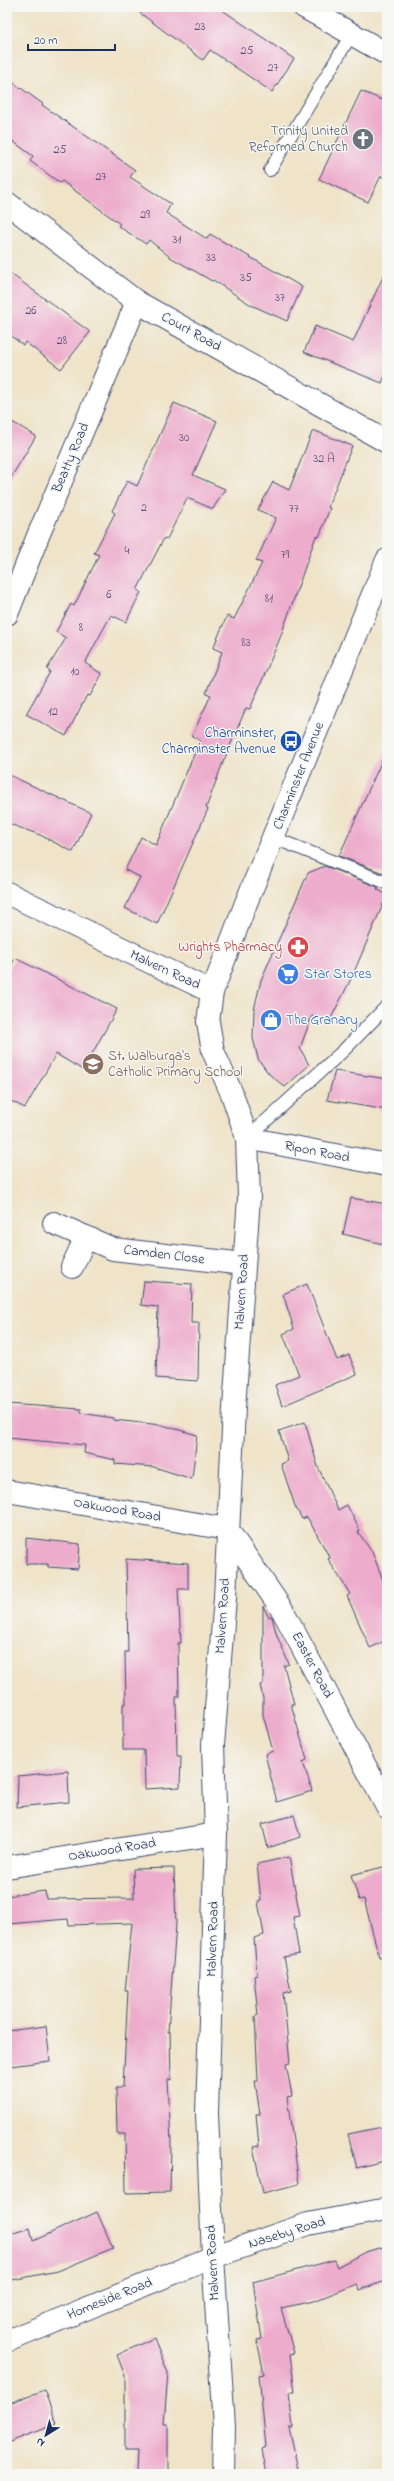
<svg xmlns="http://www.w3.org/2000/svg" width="394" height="2481" font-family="'Indie Flower',sans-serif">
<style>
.building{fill:#edaccc}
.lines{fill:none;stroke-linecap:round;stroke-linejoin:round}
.lane-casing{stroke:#3b4a6e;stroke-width:14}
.street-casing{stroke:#3b4a6e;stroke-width:24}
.secondary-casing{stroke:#3b4a6e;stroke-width:24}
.lane{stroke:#fff;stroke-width:12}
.street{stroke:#fff;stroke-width:22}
.secondary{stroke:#fff;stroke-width:22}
.labels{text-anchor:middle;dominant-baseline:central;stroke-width:3;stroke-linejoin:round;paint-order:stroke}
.number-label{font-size:12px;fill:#504e7a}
.worship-label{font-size:14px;fill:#5b616d;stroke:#f6f6f2;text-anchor:end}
.street-label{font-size:14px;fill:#1b2f5e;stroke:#f6f6f2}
.transit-label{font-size:14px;fill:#164399;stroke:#f6f6f2;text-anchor:end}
.health-label{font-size:14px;fill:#be3a42;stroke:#f6f6f2;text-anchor:end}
.shop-label{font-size:14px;fill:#366cbe;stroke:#f6f6f2;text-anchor:start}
.education-label{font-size:14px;fill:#785e54;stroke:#f6f6f2;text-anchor:start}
</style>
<rect width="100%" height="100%" fill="#f6f6f2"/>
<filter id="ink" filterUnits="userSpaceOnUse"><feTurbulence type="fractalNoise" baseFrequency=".025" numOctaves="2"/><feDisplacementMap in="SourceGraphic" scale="8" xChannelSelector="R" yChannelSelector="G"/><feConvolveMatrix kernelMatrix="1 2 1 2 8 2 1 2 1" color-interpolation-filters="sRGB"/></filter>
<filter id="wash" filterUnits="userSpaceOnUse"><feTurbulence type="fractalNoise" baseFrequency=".012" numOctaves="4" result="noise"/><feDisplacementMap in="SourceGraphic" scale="16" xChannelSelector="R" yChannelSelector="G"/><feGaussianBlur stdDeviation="0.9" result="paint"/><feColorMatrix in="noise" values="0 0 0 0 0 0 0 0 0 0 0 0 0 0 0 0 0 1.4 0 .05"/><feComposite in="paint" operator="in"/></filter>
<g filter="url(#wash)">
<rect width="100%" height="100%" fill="#efe3c8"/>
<g id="blocks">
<!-- building -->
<g class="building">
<polygon points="132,7 218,7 294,59 272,92 210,50 203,60"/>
<polygon points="7,78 43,104 42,105 135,170 130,177 171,204 166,213 207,239 210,234 302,287 287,321 251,305 213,280 212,281 170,257 149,240 146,244 118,226 120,224 62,181 60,183 30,161 33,156 7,137"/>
<polygon points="361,91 387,102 387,179 381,176 368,202 319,179"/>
<polygon points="387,268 387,371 382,383 304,352 315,326 353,342"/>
<polygon points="7,271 90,332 61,369 25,342 23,345 7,333"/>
<polygon points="174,403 217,421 193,475 225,489 213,509 187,498 167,539 164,538 137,590 141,592 126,622 111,615 85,663 102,674 90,696 87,695 66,736 26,714 50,672 47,669 66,638 56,632 71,604 74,606 99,555 94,553 115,513 112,511 127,481 137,486"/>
<polygon points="7,419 36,436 7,484"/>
<polygon points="313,430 352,446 328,507 330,508 319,537 316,536 280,638 250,709 246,708 222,765 206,808 208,809 157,924 125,908 140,877 125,870 141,837 156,845 200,740 192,736 211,695 206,693 222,652 213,648 227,616 234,619 262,563 256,561 276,518 258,510 273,482 289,490"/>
<polygon points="387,749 387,864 383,873 339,856"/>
<polygon points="7,774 91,813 73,852 40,835 7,823"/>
<polygon points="325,866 378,887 377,889 387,895 351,979 329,1022 312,1016 300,1048 309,1065 285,1087 269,1074 258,1059 253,1038 254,1010 261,980 308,873"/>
<polygon points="15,958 117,1009 83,1070 56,1054 25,1108 7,1099 7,973"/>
<polygon points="335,1071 387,1079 387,1110 327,1100"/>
<polygon points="351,1198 387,1204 387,1245 343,1234"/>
<polygon points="144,1281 192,1284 191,1323 199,1323 198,1381 156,1378 158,1307 141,1305"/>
<polygon points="307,1284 337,1360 349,1355 357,1374 282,1406 275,1385 299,1375 283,1334 294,1329 283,1294"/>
<polygon points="7,1404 81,1409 81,1413 113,1418 113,1420 162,1425 197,1435 192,1479 154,1467 115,1464 115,1460 84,1453 85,1445 7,1438"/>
<polygon points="305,1422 318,1467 338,1510 347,1505 360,1531 358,1532 372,1552 387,1590 387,1640 370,1648 347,1596 350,1594 328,1559 330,1558 307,1517 302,1519 295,1506 281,1464 288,1461 279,1431"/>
<polygon points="26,1538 80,1544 78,1569 48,1567 48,1564 26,1564"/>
<polygon points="126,1559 188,1563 188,1589 178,1589 181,1643 178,1643 179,1697 176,1697 177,1756 181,1756 180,1787 145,1789 144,1750 123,1750 123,1704 126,1704 125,1652 128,1652"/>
<polygon points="263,1606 268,1616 272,1617 277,1636 289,1664 284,1666 294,1704 291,1704 307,1760 303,1762 312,1791 277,1802 265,1754 273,1751 263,1715 263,1698 260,1685 263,1684"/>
<polygon points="68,1771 69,1802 17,1807 18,1776"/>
<polygon points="294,1815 300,1837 268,1848 262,1824"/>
<polygon points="289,1857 300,1916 293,1917 299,1954 284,1957 291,1991 283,1993 290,2063 286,2064 292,2096 287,2097 299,2184 263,2193 253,2147 259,2146 256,2114 260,2114 255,2081 258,2081 255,2016 258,2015 254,1976 257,1975 254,1938 264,1935 258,1902 261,1901 257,1864"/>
<polygon points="387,1866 387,1956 379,1957 364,1899 359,1900 351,1875"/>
<polygon points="174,1868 176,1924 168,2032 170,2032 171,2080 168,2079 171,2143 170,2192 126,2193 125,2134 117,2134 116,2087 123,2087 128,1991 125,1991 132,1923 69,1925 68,1919 7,1924 7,1896 45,1891 46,1899 134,1898 133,1869"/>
<polygon points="46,2026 50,2061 10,2066 7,2031"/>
<polygon points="387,2126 387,2160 357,2168 348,2134"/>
<polygon points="97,2212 113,2248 58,2271 7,2281 7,2235 30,2228 33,2241"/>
<polygon points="387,2246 387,2280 360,2290 357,2284 314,2301 281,2308 294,2353 290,2354 295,2392 289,2392 293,2428 289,2428 299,2474 266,2474 261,2449 266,2447 259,2375 264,2374 257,2340 262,2339 253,2282 334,2260 337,2267 365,2252"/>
<polygon points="154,2338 168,2373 164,2424 168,2424 168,2474 136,2474 137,2450 125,2450 125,2376 117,2355"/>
<polygon points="44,2390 57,2424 7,2443 7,2404"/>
</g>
</g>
</g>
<g filter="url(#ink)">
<use href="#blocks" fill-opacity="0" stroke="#3b4a6e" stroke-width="1"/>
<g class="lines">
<!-- lane casing -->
<g class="lane-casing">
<g id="lane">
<polyline points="270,170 351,35"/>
<polyline points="274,838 387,883"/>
<polyline points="247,1138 344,1050 387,1006"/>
</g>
</g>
<!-- street casing -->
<g class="street-casing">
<g id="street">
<polyline points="304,7 387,54"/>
<polyline points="7,203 137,302 387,442"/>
<polyline points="7,614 38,536 137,302"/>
<polyline points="247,1138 387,1165"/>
<polyline points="54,1223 113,1249 244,1264"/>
<polyline points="72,1267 86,1237"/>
<polyline points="7,1491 227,1529 283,1611 387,1807"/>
<polyline points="7,1867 216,1834"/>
<polyline points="7,2341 213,2257 308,2224 387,2209"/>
</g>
</g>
<!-- secondary casing -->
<g class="secondary-casing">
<g id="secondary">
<polyline points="7,893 212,992"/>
<polyline points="223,2474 224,2427 213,2257 207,2113 216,1834 213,1745 225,1598 234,1408 249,1198 247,1138 232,1094 213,1051 208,1022 212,992 246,903 387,560"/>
</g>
</g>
<!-- lane -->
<use href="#lane" class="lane"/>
<!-- street -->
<use href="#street" class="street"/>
<!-- secondary -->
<use href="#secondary" class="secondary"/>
</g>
</g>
<!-- icons -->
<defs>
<g id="church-disc" transform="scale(1.15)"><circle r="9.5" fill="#6b7280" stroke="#f6f6f2"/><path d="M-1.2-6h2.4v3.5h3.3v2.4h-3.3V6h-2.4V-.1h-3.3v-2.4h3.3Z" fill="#fff"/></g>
<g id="bus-disc" transform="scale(1.15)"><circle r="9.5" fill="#1a4fb4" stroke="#f6f6f2"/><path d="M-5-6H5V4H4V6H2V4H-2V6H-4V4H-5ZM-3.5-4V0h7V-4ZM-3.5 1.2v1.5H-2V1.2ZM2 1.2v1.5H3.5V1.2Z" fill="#fff"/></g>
<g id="pharmacy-disc" transform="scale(1.15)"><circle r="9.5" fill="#e0444e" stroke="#f6f6f2"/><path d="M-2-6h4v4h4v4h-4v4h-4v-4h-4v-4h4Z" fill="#fff"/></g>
<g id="supermarket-disc" transform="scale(1.15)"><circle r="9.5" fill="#3f7fe0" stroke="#f6f6f2"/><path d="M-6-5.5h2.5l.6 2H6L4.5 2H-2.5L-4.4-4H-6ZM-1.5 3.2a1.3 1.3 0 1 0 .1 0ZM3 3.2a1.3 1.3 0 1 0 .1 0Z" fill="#fff"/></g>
<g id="shop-disc" transform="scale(1.15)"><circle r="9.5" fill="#3f7fe0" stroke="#f6f6f2"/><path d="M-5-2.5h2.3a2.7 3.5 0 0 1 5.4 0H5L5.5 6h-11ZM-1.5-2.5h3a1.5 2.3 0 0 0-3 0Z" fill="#fff"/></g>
<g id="school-disc" transform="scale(1.15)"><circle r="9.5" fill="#8d6e63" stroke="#f6f6f2"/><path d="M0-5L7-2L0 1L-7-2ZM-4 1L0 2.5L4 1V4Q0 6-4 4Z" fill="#fff"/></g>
</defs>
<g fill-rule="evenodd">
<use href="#church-disc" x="363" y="139"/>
<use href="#bus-disc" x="291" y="741"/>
<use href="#pharmacy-disc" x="298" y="947"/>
<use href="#supermarket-disc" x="288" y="974"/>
<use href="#shop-disc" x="271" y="1020"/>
<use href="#school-disc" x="93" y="1064"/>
</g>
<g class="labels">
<!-- number labels -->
<g class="number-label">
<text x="200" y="27">23</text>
<text x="247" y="51">25</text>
<text x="273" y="68">27</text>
<text x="60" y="150">25</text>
<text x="101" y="177">27</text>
<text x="145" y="215">29</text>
<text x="177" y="240">31</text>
<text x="211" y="258">33</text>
<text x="246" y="278">35</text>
<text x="280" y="298">37</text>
<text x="31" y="311">26</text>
<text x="62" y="341">28</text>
<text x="184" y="438">30</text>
<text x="324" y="459">32 A</text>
<text x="144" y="508">2</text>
<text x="294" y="509">77</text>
<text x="127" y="551">4</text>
<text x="285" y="555">79</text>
<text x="109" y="595">6</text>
<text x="269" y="599">81</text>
<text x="81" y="628">8</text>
<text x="246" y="643">83</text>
<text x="75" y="672">10</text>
<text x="53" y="712">12</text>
</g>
<!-- worship labels -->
<g class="worship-label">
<text x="348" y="131">Trinity United<tspan x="348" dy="16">Reformed Church</tspan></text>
</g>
<!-- street labels -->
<g class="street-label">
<text transform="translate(191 332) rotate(29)">Court Road</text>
<text transform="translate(71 458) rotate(-67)">Beatty Road</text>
<text transform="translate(299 776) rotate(-68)">Charminster Avenue</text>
<text transform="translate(165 970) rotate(25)">Malvern Road</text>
<text transform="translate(317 1152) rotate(11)">Ripon Road</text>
<text transform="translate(164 1255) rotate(7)">Camden Close</text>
<text transform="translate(242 1292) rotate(-86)">Malvern Road</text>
<text transform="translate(117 1510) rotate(10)">Oakwood Road</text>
<text transform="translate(223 1616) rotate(-86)">Malvern Road</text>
<text transform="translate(312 1665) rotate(62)">Easter Road</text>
<text transform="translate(112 1850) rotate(-9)">Oakwood Road</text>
<text transform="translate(213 1939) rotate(-88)">Malvern Road</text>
<text transform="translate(287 2233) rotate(-17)">Naseby Road</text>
<text transform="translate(213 2263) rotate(-93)">Malvern Road</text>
<text transform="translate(110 2299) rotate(-22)">Homeside Road</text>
</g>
<!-- transit labels -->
<g class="transit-label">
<text x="276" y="733">Charminster,<tspan x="276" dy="16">Charminster Avenue</tspan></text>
</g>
<!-- health labels -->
<g class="health-label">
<text x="282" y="947">Wrights Pharmacy</text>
</g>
<!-- shop labels -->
<g class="shop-label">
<text x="304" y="974">Star Stores</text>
<text x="286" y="1020">The Granary</text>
</g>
<!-- education labels -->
<g class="education-label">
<text x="108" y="1056">St. Walburga's<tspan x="108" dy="16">Catholic Primary School</tspan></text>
</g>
</g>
<!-- margin -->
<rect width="394" height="2481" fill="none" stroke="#f6f6f2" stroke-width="24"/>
<!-- north arrow -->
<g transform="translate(46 2435) rotate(217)" stroke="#f6f6f2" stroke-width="3" paint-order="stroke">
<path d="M0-3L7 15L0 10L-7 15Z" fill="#1b2f5e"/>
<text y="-6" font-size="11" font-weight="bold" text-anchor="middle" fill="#1b2f5e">N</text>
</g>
<!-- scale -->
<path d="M28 44v6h87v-6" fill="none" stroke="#1b2f5e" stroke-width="2"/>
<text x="34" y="44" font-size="12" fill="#1b2f5e" stroke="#f6f6f2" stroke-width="3" paint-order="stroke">20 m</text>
</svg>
